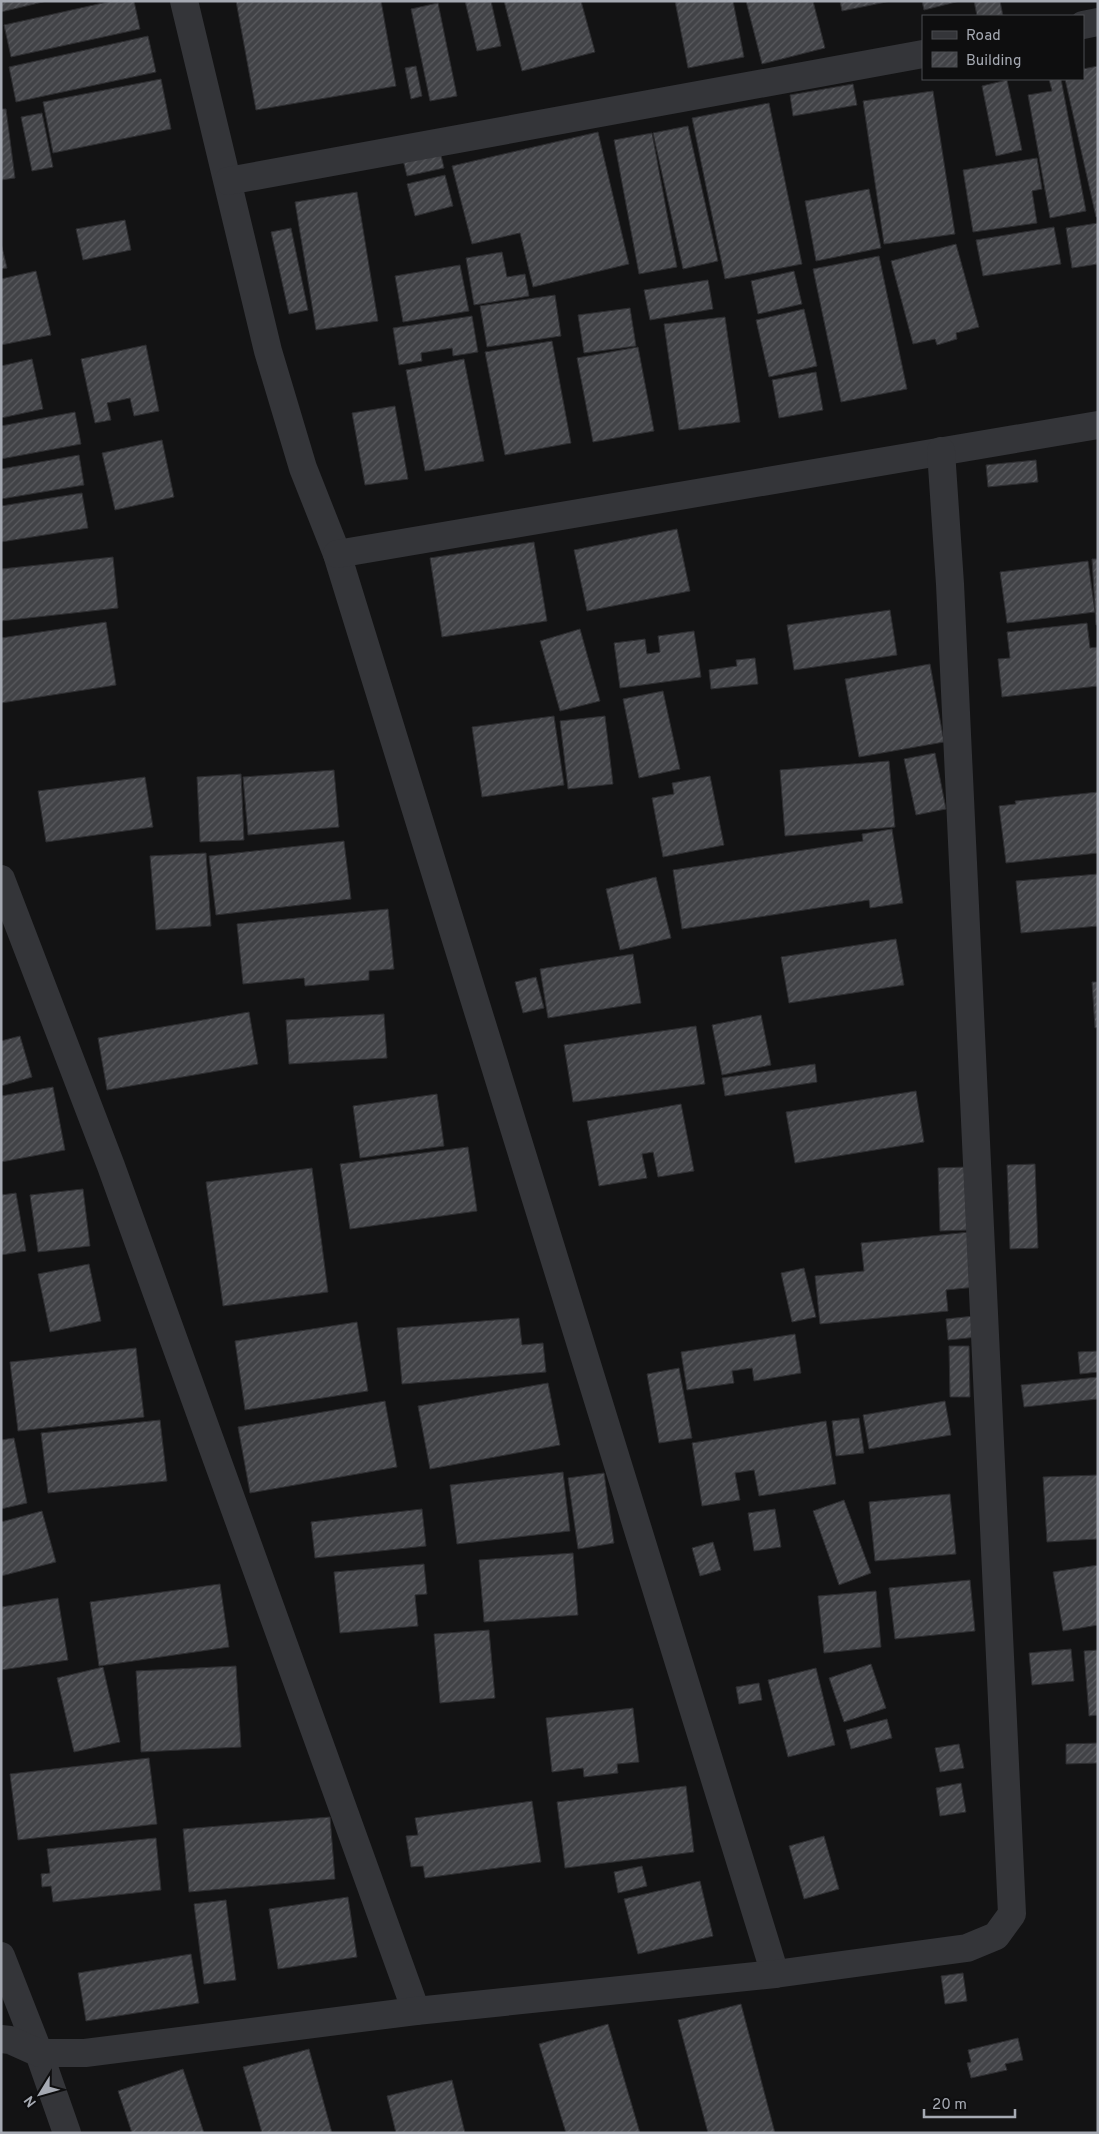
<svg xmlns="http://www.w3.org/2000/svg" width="1099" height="2134" font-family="Overpass,sans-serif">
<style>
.building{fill:url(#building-hatch);stroke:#2d2d30}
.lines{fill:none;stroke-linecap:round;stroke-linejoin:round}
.street{stroke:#343539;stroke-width:28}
</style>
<defs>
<pattern id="building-hatch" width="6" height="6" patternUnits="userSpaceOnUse" patternTransform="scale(1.25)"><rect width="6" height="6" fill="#424347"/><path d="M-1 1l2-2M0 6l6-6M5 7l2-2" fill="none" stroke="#5a5b5f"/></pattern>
</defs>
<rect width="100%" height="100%" fill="#131314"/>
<!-- building -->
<g class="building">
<polygon points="1,1 47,1 1,12"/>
<polygon points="112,1 134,1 140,29 11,57 4,25"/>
<polygon points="236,1 381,1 396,86 256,110"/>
<polygon points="465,1 491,1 501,46 477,51"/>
<polygon points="504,1 581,1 595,52 522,71"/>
<polygon points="675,1 733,1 744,57 688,68"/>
<polygon points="746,1 813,1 825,48 762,64"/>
<polygon points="840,1 891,1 842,11"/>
<polygon points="922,1 960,1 924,10"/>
<polygon points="974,1 1000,1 1003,16 977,16"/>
<polygon points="438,3 457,96 430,101 411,9"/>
<polygon points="148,36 156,72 16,102 9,67"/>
<polygon points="416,66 422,96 411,99 405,68"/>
<polygon points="1098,66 1098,217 1096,217 1065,79 1083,79 1083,69"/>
<polygon points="161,79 171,129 53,153 43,102"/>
<polygon points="1049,79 1061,79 1086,211 1050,218 1028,95 1052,91"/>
<polygon points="1007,80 1022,150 996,156 982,86"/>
<polygon points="853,84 857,105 793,116 790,95"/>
<polygon points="933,91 955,234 884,244 863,101"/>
<polygon points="769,103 802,264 725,279 692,118"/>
<polygon points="1,109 6,109 15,178 1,180"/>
<polygon points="42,113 53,167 32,171 21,117"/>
<polygon points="688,126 718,261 683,269 653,133"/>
<polygon points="598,132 629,264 533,287 520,233 472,244 452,166"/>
<polygon points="652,133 677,267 639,274 614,140"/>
<polygon points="439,147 444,168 407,176 402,156"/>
<polygon points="1037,158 1042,189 1032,191 1037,223 973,232 963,170"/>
<polygon points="445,175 453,206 415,216 407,184"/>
<polygon points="869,189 881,248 816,261 805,201"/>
<polygon points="357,192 378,321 316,330 295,202"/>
<polygon points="125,220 131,250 83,260 76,229"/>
<polygon points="1098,223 1098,264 1072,268 1066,228"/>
<polygon points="1054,227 1061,264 983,276 976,240"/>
<polygon points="291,228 308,310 289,314 271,232"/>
<polygon points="1,243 7,268 1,269"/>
<polygon points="956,244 979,327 956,333 957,339 937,345 935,339 913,344 891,261"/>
<polygon points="502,252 507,277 525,274 529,296 474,305 466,258"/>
<polygon points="879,256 907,389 841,402 813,269"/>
<polygon points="460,265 469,311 403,322 395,276"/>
<polygon points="36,271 51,335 1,345 1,279"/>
<polygon points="794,271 802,304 758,314 751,281"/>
<polygon points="708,280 713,309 650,320 644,290"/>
<polygon points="555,295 561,336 487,347 480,306"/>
<polygon points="630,308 636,346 584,353 578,315"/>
<polygon points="804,309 817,366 769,377 756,320"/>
<polygon points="472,316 478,352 453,356 452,348 421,353 422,361 399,365 393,328"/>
<polygon points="725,317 740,422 679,430 664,324"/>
<polygon points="552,341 571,443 505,455 485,352"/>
<polygon points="146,345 159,411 134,416 130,398 107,403 111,420 95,423 81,359"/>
<polygon points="638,347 654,431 593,442 577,358"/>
<polygon points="32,359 43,409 1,418 1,366"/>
<polygon points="464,359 484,461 425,471 406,370"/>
<polygon points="816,372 823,410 779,418 772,380"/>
<polygon points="395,406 408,479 365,485 352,413"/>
<polygon points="75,412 81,444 1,459 1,426"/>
<polygon points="162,440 174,497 115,510 102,453"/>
<polygon points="79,455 84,485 1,499 1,469"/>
<polygon points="1036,460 1038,482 988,487 986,465"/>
<polygon points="82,493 88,528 1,542 1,506"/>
<polygon points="677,529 690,591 587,611 574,550"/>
<polygon points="534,542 547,621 442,637 430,558"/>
<polygon points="113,557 118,608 1,621 1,569"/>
<polygon points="1092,559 1098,559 1098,625 1096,625"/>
<polygon points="1088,561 1095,612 1007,623 1000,572"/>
<polygon points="890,610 897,655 794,670 787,625"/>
<polygon points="106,622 116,685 1,703 1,638"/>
<polygon points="1087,623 1090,648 1098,647 1098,686 1002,697 998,659 1010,658 1007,632"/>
<polygon points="580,629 600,701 560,711 540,641"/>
<polygon points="694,631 701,677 620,688 614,643 645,639 647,654 660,652 658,636"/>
<polygon points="755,658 758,684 711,689 709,670 737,666 736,660"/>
<polygon points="930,664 944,742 859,757 845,679"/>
<polygon points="663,691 680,769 639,778 623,699"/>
<polygon points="554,716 564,785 482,797 472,727"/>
<polygon points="605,716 613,784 568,789 560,721"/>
<polygon points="935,753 946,809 916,815 904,759"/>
<polygon points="889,761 895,827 785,836 780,770"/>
<polygon points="334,770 339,827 248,835 243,777"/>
<polygon points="241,774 244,840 200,842 197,777"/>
<polygon points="710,776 724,845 663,857 652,798 674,794 672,783"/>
<polygon points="145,777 153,827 46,842 38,791"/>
<polygon points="1098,792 1098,853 1006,863 999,806 1016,804 1015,801"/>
<polygon points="892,829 903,903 870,908 869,900 682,929 673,870 863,841 862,834"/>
<polygon points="344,841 351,899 216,915 209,856"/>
<polygon points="206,853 211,926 156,930 150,856"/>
<polygon points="1098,874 1098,926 1021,933 1016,881"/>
<polygon points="656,877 671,938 620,950 606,889"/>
<polygon points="388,909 394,969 369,971 369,980 305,986 304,978 243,984 237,924"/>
<polygon points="896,939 904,985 789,1003 781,957"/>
<polygon points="633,954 641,1003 548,1018 540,969"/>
<polygon points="536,977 544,1008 523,1013 515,982"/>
<polygon points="1092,982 1098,982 1098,1027 1095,1028"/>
<polygon points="249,1012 258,1064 107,1090 98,1038"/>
<polygon points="384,1014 387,1058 289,1064 286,1020"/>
<polygon points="761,1015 771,1065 722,1075 712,1025"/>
<polygon points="696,1026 705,1084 573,1102 564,1045"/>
<polygon points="20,1036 32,1077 1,1086 1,1041"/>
<polygon points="815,1064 817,1082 725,1096 722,1078"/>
<polygon points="53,1087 65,1150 1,1162 1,1096"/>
<polygon points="916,1091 924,1142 795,1163 786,1112"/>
<polygon points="437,1094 444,1146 360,1158 353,1106"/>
<polygon points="681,1104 694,1171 658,1177 653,1152 642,1154 647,1178 599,1186 587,1121"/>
<polygon points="468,1147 477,1211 350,1229 340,1164"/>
<polygon points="1035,1164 1038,1248 1010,1249 1007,1165"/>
<polygon points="966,1167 968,1230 940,1231 938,1168"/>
<polygon points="312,1168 328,1292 223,1306 206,1182"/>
<polygon points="83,1189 90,1246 38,1252 30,1195"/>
<polygon points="16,1193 26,1251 1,1255 1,1195"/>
<polygon points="970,1232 976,1287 946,1290 948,1311 820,1324 815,1276 864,1271 861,1243"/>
<polygon points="89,1264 101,1321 50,1332 38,1274"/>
<polygon points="804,1268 816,1317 792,1322 781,1273"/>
<polygon points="974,1316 977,1337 948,1340 946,1319"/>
<polygon points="519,1318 522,1345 543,1343 546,1372 402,1384 397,1328"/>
<polygon points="357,1322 368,1391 245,1410 235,1341"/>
<polygon points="795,1334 801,1373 754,1381 752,1368 732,1371 734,1383 687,1390 681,1352"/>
<polygon points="949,1346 969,1346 970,1397 950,1397"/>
<polygon points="136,1348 144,1417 18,1431 10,1362"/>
<polygon points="1098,1351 1098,1372 1080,1374 1078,1352"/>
<polygon points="679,1368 692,1438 659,1443 647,1374"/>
<polygon points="1098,1377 1098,1399 1024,1407 1021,1385"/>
<polygon points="548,1383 560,1445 430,1469 418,1406"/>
<polygon points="385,1401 397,1467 250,1493 238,1427"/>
<polygon points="945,1401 951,1435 869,1449 863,1415"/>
<polygon points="859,1418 864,1453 836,1456 832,1421"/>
<polygon points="160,1420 167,1481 48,1493 41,1433"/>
<polygon points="826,1421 836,1484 759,1496 754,1470 735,1473 740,1500 702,1506 692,1443"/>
<polygon points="14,1438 27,1503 1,1509 1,1440"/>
<polygon points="563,1472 570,1531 457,1544 450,1485"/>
<polygon points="604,1473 614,1543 578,1549 568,1478"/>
<polygon points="1098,1475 1098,1539 1047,1542 1043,1477"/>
<polygon points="950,1494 956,1554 875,1561 869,1502"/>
<polygon points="844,1500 871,1573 839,1585 813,1511"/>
<polygon points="422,1509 426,1546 315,1558 311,1522"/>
<polygon points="775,1509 781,1547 754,1551 748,1513"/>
<polygon points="42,1511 56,1562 1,1576 1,1522"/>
<polygon points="713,1542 721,1570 700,1576 692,1548"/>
<polygon points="573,1553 578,1615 484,1622 479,1560"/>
<polygon points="424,1564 427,1594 415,1595 418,1626 340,1633 334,1572"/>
<polygon points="1098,1565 1098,1625 1063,1631 1053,1572"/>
<polygon points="970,1580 975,1631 895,1639 889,1588"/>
<polygon points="220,1584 229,1647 99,1666 90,1602"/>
<polygon points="876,1591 881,1647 824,1653 818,1596"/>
<polygon points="58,1598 68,1660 1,1670 1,1607"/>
<polygon points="489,1630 495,1698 440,1703 434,1634"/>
<polygon points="1071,1649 1074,1681 1032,1685 1029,1653"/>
<polygon points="1098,1650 1098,1715 1089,1716 1084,1651"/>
<polygon points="871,1664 886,1708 844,1722 829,1678"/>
<polygon points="236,1666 241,1747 141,1752 136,1671"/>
<polygon points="103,1667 120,1742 74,1752 57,1678"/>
<polygon points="816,1668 835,1745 788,1757 768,1680"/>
<polygon points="759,1683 762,1700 739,1704 736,1687"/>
<polygon points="633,1708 639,1762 617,1764 618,1773 584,1777 583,1768 552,1772 546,1718"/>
<polygon points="887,1719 892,1738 851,1749 846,1730"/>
<polygon points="1098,1743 1098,1763 1066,1764 1066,1744"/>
<polygon points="959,1744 964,1768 940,1772 935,1748"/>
<polygon points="149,1758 157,1824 18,1840 10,1774"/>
<polygon points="961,1783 966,1812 940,1816 936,1788"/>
<polygon points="686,1786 694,1852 565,1868 557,1802"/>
<polygon points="532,1801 541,1862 425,1878 423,1866 411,1867 406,1836 418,1835 415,1818"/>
<polygon points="330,1817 335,1879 189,1892 183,1829"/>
<polygon points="824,1836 839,1889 804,1899 789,1846"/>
<polygon points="156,1838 161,1890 53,1902 51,1886 42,1887 41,1874 50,1873 47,1849"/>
<polygon points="642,1866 647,1886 618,1893 614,1872"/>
<polygon points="700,1881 713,1936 638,1954 624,1899"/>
<polygon points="348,1897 357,1957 278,1969 269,1909"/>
<polygon points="226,1900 236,1980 204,1984 194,1904"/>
<polygon points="191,1954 199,2003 86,2021 78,1973"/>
<polygon points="963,1973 967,2001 945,2004 941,1976"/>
<polygon points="741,2004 775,2133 708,2133 678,2020"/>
<polygon points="608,2024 640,2133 566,2133 539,2044"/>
<polygon points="1018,2038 1023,2060 1005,2064 1007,2070 971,2078 967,2063 971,2062 968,2050"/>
<polygon points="309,2049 332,2133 262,2133 243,2067"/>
<polygon points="183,2069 204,2133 132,2133 118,2091"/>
<polygon points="452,2080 465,2133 396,2133 387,2096"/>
</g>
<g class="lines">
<!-- street -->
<g class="street">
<polyline points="184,1 268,351 303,468 337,554 775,1974"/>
<polyline points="1083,25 1098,22"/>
<polyline points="228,181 923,54"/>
<polyline points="337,554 1098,425"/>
<polyline points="1,879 111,1166 416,2011"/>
<polyline points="1,1956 39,2053 67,2133"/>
<polyline points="1,2039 10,2040 39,2053 85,2053 416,2011 775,1974 967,1948 996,1936 1012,1914 950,584 941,451"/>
</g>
</g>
<!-- border -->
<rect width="1099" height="2134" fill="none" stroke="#a6aab3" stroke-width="5"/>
<!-- legend -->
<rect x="922" y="15" width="162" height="65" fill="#0e0e0f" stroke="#4b4c51"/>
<rect x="932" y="31" width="25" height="8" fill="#343539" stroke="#4b4c51"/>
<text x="966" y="40" font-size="15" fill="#a6aab3">Road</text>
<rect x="932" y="52" width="25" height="15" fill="url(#building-hatch)" stroke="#4b4c51"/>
<text x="966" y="65" font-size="15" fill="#a6aab3">Building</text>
<!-- north arrow -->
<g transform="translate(40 2094) rotate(233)" stroke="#0e0e0f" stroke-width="4" paint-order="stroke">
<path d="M0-4L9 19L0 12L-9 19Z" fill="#a6aab3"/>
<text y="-8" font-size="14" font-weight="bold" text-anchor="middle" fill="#a6aab3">N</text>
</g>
<!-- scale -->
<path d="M924 2109v8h91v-8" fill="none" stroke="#a6aab3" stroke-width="2.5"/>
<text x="932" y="2109" font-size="15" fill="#a6aab3" stroke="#0e0e0f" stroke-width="4" paint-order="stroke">20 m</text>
</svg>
